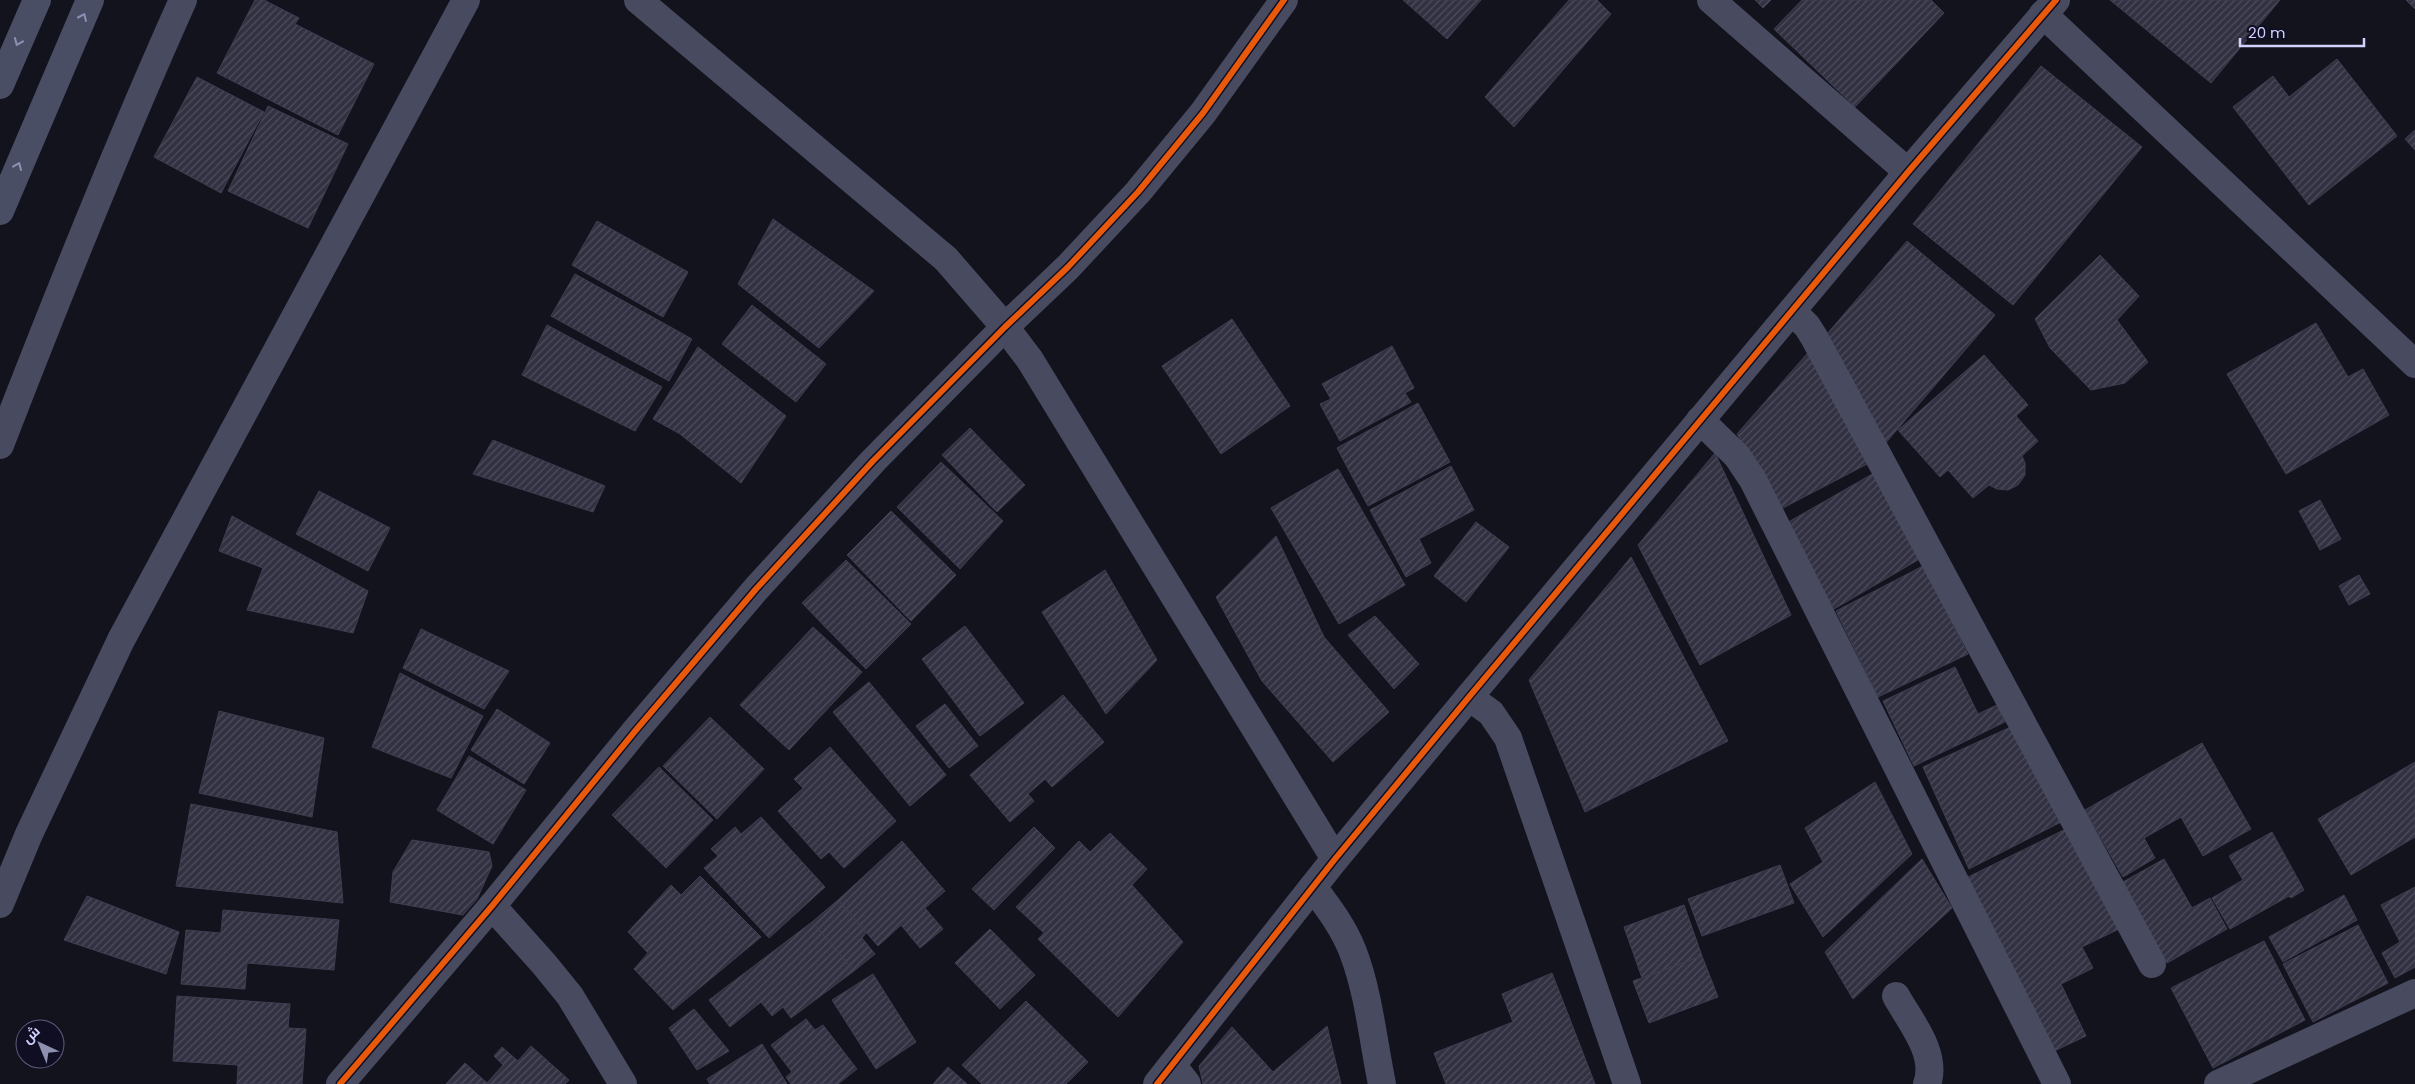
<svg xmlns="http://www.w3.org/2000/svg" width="2415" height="1084" font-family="Poppins,Cairo,sans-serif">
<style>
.building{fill:url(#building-hatch);stroke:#3e3e52}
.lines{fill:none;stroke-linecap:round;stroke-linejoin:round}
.street{stroke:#484a5f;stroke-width:28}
.secondary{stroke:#4a4e65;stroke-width:28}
.cycleway-casing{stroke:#0f0e23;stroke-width:9}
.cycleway{stroke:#e8590c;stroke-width:6}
.oneway{stroke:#8e90b2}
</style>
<defs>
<pattern id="building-hatch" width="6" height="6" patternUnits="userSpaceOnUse" patternTransform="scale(1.25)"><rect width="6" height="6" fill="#313141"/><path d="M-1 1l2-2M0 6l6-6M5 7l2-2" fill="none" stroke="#4e4e5e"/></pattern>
</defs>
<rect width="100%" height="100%" fill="#13131e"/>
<!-- building -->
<g class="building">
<polygon points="255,0 264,0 299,18 295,24 374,64 338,135 217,73"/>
<polygon points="1403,0 1481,0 1447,39"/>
<polygon points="1569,0 1597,0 1611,14 1514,127 1485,97"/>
<polygon points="1755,0 1771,0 1763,8"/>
<polygon points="1802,0 1931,0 1944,13 1855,107 1774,29"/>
<polygon points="2110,0 2280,0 2211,83"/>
<polygon points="2406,0 2415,0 2415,9"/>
<polygon points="2337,59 2397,136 2309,205 2233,107 2273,76 2289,97"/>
<polygon points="2041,66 2142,147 2013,305 1913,224"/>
<polygon points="197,77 264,112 221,193 154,157"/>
<polygon points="268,106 348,144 308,228 228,191"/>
<polygon points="2415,130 2415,150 2405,139"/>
<polygon points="773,219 874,291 819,348 738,284"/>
<polygon points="597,221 688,272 663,317 572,265"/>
<polygon points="1907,241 1995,315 1884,445 1820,342"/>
<polygon points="2100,255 2139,296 2117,320 2148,362 2125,383 2091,390 2050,348 2035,319"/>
<polygon points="575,274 692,339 669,381 551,316"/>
<polygon points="752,305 826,364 796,402 722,344"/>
<polygon points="1232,319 1290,406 1221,454 1162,366"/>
<polygon points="2316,323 2348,377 2363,369 2389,415 2286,474 2227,374"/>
<polygon points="547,325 662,387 635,431 522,375"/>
<polygon points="1392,346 1414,388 1405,393 1411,402 1340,441 1320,404 1331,399 1322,384"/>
<polygon points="698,347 786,416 741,483 680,434 653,419"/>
<polygon points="1812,348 1871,462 1779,510 1737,434"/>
<polygon points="1984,355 2028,405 2016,416 2038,441 2022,456 2025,463 2025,475 2018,485 2008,490 1997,489 1989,485 1973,498 1948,470 1940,477 1898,430"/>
<polygon points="1418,403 1450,462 1368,506 1337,448"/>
<polygon points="970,428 1025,485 997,512 942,455"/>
<polygon points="493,440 605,486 593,512 473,474"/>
<polygon points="1715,453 1791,615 1700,665 1638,545"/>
<polygon points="941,462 1003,521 960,569 897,507"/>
<polygon points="1451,466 1474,510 1419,539 1431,563 1406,577 1370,510"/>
<polygon points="1338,469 1405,585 1339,624 1271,508"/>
<polygon points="1874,473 1923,557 1834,609 1785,524"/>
<polygon points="319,491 390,528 368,571 296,534"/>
<polygon points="2320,500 2341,539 2320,550 2299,511"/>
<polygon points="891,511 956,575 911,621 847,555"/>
<polygon points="232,516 368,591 353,633 247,610 263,568 219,551"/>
<polygon points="1476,522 1509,547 1466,602 1434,576"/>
<polygon points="1276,536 1324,637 1389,712 1333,762 1262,681 1216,597"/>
<polygon points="1631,557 1728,741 1585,812 1529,680"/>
<polygon points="846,560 911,624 866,669 802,603"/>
<polygon points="1923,566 1968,654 1878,697 1836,611"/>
<polygon points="1105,570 1157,660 1106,714 1042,612"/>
<polygon points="2359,575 2370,594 2349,605 2339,586"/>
<polygon points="1375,616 1419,664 1394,689 1348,635"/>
<polygon points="965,626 1024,703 980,736 922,659"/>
<polygon points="813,627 862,672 789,750 740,705"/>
<polygon points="421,629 509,671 484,709 403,668"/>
<polygon points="1955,667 1978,714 1997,705 2005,722 1914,766 1883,701"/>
<polygon points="400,673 483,716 451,778 372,747"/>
<polygon points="869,682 946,775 910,806 833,712"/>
<polygon points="1063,695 1104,742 1052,787 1045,779 1028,794 1034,801 1010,822 970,775"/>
<polygon points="945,704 978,746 949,768 916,726"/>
<polygon points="497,709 550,743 524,784 471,750"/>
<polygon points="219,711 324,738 312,817 199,793"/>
<polygon points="710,717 764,769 717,819 663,766"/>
<polygon points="2015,725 2069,818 1969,869 1923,767"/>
<polygon points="2202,743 2251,829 2203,856 2181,817 2144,838 2155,858 2123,877 2085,810"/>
<polygon points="830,747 896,821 844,868 829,852 821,859 778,811 803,788 794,779"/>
<polygon points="469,756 526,790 493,844 437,810"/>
<polygon points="2415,762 2415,837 2351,875 2318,819"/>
<polygon points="659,767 713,820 666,868 612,815"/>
<polygon points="1875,782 1912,854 1823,937 1790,884 1823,862 1805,828"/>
<polygon points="191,804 337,832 343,903 176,886"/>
<polygon points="761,817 825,887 769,938 704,868 718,856 711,849 735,827 741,834"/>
<polygon points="2074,825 2123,927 2082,947 2093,968 2061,984 2086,1036 2050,1053 1966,878"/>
<polygon points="1034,827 1055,848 994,910 972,889"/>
<polygon points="2272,832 2304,890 2291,898 2289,896 2230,929 2212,898 2243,880 2229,856"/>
<polygon points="1110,833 1147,869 1132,885 1183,942 1118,1017 1038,939 1044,933 1016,907 1079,841 1090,852"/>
<polygon points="412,840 489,852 492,866 477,899 463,915 390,902 393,872"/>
<polygon points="902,841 945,891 925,908 943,929 920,948 901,925 878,946 838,900"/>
<polygon points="1922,859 1952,908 1853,999 1825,952"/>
<polygon points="2164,859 2192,908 2210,898 2227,929 2167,963 2121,883"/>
<polygon points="1780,865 1794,903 1702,936 1688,899"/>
<polygon points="700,876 761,937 673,1010 634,969 648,953 628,932 671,885 681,895"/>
<polygon points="2415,887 2415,967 2395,978 2382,953 2400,942 2381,905"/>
<polygon points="2344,895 2357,920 2283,962 2269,937"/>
<polygon points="87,896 179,932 166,974 64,940"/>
<polygon points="838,900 866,933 862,938 875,954 854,971 812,922"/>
<polygon points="1684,905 1702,956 1642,978 1624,927"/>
<polygon points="223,910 339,920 334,970 247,963 245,989 181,984 186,930 221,933"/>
<polygon points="812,922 854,971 791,1018 783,1007 772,1016 761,1002 730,1027 709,1000"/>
<polygon points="2358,925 2388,983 2313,1022 2283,964"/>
<polygon points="990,929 1035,975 1000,1009 955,963"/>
<polygon points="2264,941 2305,1020 2213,1068 2171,988"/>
<polygon points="1702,956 1718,997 1649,1023 1633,981"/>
<polygon points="1552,973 1595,1084 1446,1084 1434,1053 1513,1022 1502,994"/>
<polygon points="873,974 916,1042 876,1069 832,1000"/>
<polygon points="177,996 290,1004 288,1028 306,1029 302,1084 237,1084 238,1065 173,1061"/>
<polygon points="1026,1001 1088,1062 1066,1084 982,1084 962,1065"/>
<polygon points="694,1009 729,1051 697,1070 669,1028"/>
<polygon points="806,1019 815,1030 823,1025 857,1069 838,1084 791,1084 786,1077 792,1072 771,1045"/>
<polygon points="1327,1026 1341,1084 1203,1084 1199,1066 1232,1027 1273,1072"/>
<polygon points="762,1044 787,1084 710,1084 707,1079"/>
<polygon points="531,1046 569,1080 565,1084 446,1084 465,1063 487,1083 503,1065 494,1056 502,1047 518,1061"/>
<polygon points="948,1067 967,1084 933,1084"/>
</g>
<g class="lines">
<!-- street -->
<g class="street">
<polyline points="638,0 946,259 1005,327 1030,360 1335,859"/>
<polyline points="1711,0 1908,172"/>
<polyline points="2043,14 2415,364"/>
<polyline points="1792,311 1807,326 1814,337 2152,964"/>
<polyline points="1700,420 1737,456 1753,480 2057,1084"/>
<path d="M0,445C58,295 117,147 183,0"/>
<polyline points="1469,697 1491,713 1508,738 1627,1084"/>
<path d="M1313,887C1328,907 1344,928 1353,952C1369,994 1373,1041 1382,1084"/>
<polyline points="0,904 29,834 121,640 466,0"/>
<polyline points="492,906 544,964 570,996 623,1084"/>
<path d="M1896,996C1910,1021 1938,1054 1927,1084"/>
<polyline points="1172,1065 1187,1084"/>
<polyline points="340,1084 492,906 636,730 756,589 873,461 1005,327 1068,267 1138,192 1203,113 1284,0"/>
<polyline points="1157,1084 1335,859 1469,697 1908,172 2056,0"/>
<polyline points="2218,1084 2415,993"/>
</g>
<!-- secondary -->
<g class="secondary">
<polyline points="0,85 37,0"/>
<polyline points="0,211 90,0"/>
</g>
<!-- cycleway casing -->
<g class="cycleway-casing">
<g id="cycleway">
<polyline points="340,1084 492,906 636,730 756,589 873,461 1005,327 1068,267 1138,192 1203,113 1284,0"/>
<polyline points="1157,1084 1335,859 1469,697 1908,172 2056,0"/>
</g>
</g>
<!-- cycleway -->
<use href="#cycleway" class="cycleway"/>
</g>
<!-- one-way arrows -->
<defs><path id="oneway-chevron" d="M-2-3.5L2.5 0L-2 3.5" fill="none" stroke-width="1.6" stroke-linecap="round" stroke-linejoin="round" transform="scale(1.25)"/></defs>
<g class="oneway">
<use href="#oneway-chevron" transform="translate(83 17) rotate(-66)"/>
<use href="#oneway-chevron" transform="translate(18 42) rotate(113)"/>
<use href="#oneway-chevron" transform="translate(18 166) rotate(-67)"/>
</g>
<!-- north arrow -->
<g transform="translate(40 1044) rotate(316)"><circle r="24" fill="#0f0e23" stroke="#5d5d7b"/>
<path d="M0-4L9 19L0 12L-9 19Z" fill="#8e90b0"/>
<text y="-8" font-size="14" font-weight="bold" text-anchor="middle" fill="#d1d3fe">ش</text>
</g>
<!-- scale -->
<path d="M2240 38v8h124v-8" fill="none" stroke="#d1d3fe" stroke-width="2.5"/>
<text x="2248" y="38" font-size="15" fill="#d1d3fe" stroke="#0f0e23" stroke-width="4" paint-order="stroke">20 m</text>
</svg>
